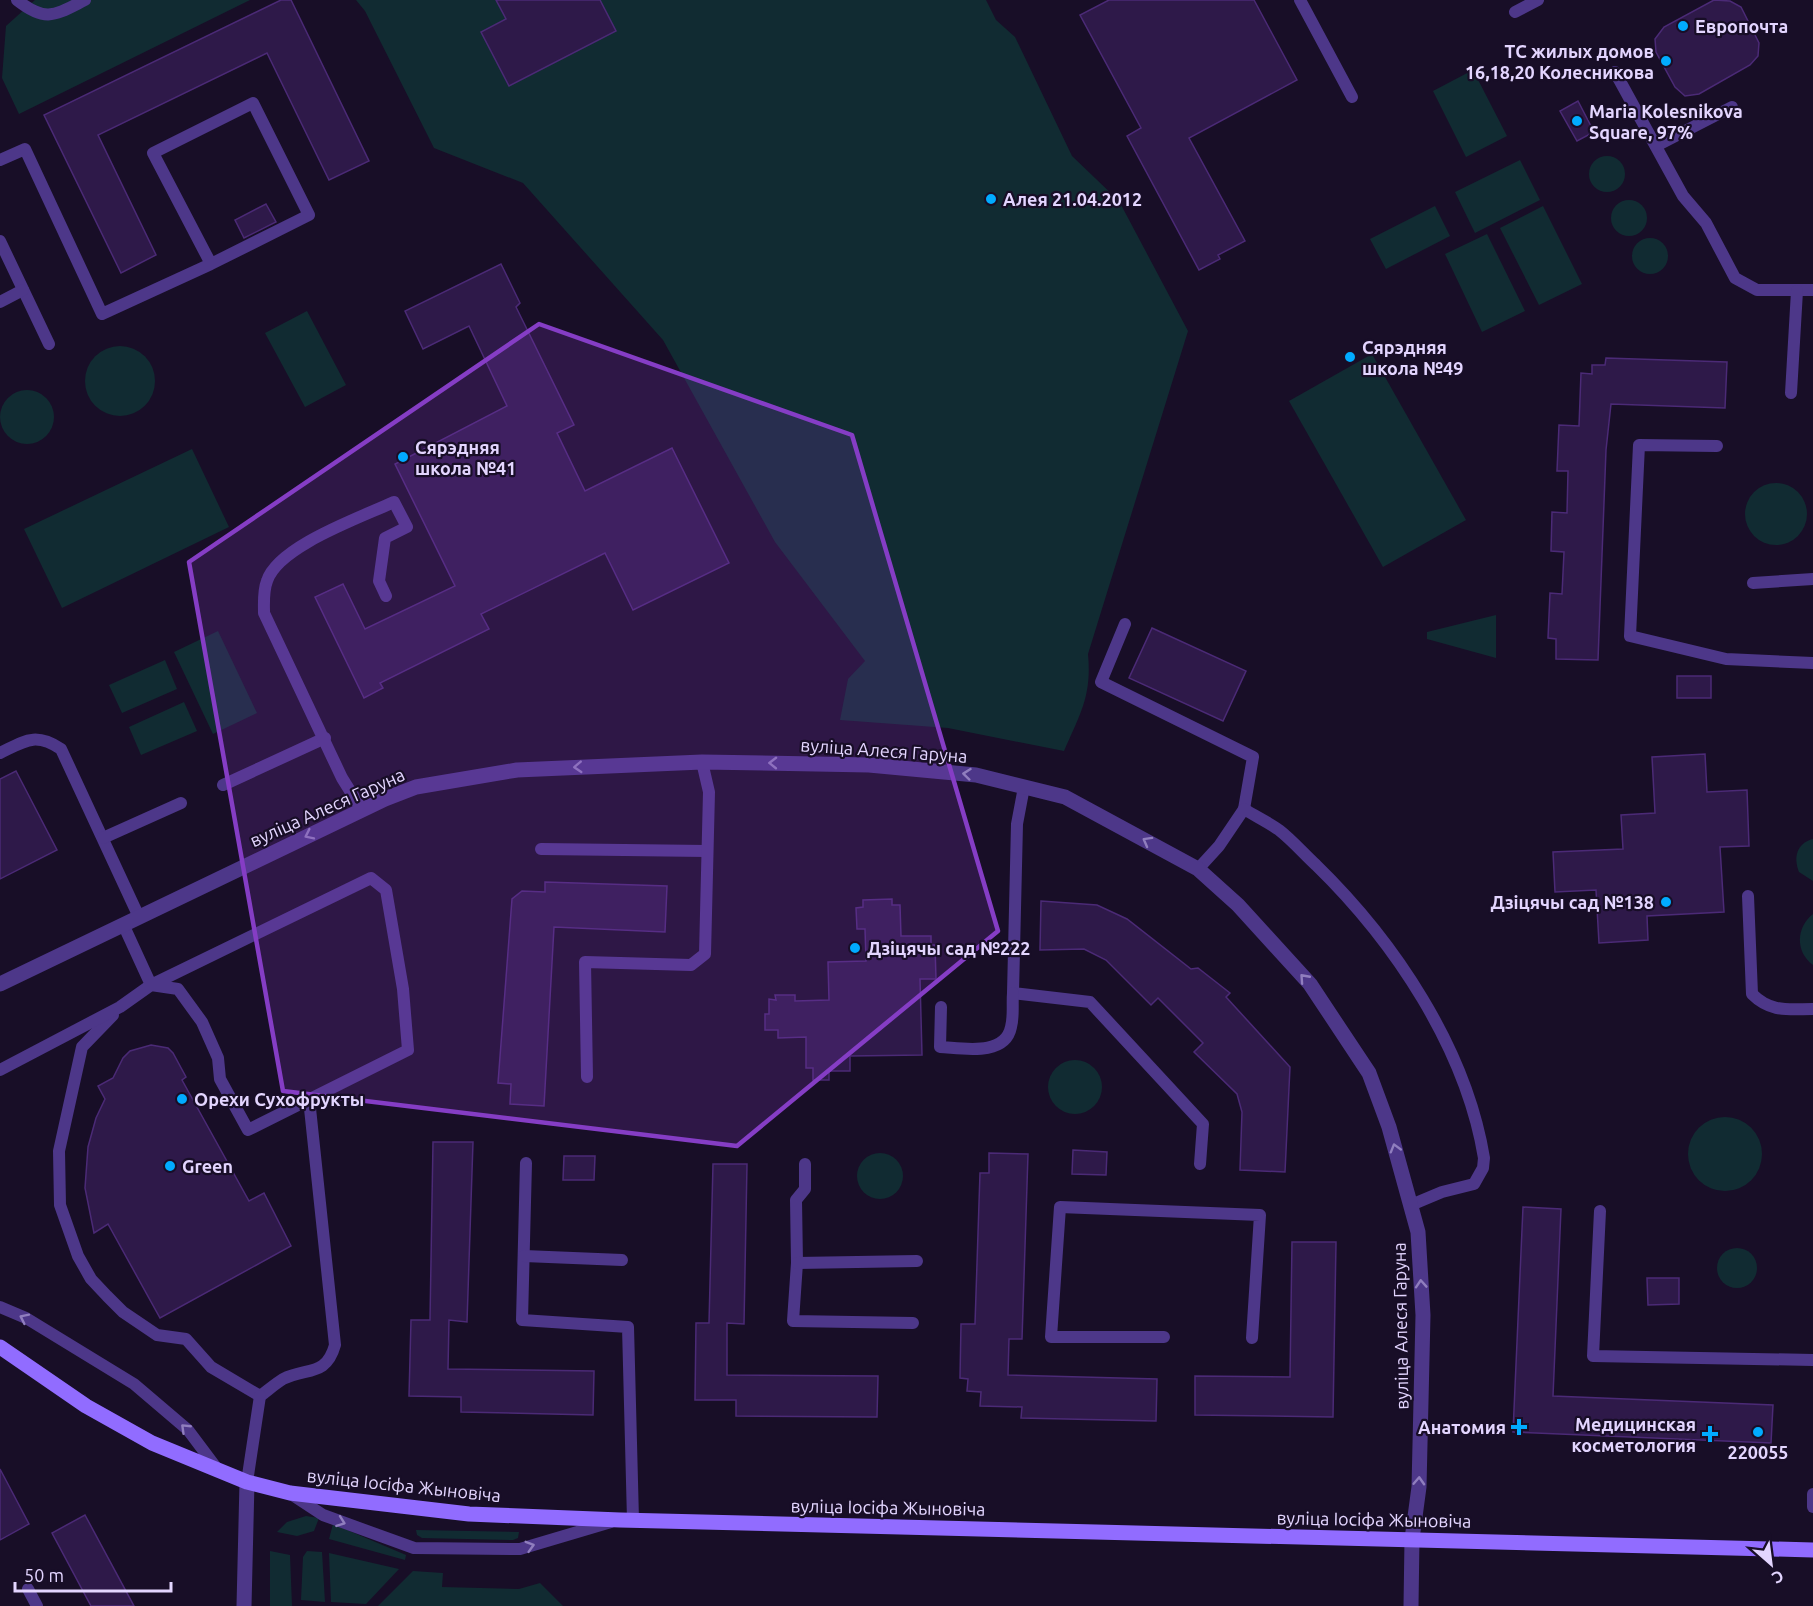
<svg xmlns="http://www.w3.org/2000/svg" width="1813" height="1606" font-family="Ubuntu,sans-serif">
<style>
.green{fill:#112b32}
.building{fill:#2e1949;stroke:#4b2a76;stroke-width:1.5}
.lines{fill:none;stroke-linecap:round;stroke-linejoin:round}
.service{stroke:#4d3789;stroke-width:12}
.tertiary{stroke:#4d3789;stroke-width:15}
.secondary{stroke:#916cff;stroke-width:15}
.oneway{stroke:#907ebe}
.marked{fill:#853dc5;fill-opacity:0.2;stroke:#853dc5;stroke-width:4.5;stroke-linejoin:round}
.poi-dot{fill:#01abff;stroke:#180e27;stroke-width:2}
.labels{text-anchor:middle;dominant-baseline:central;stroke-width:4.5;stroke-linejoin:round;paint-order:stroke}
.poi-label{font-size:18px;font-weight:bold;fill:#e3d5ff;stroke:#180e27;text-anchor:start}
.street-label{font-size:18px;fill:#e3d5ff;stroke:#180e27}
</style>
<rect width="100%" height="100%" fill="#180e27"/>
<!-- green -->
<g class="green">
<polygon points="35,0 250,0 19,114 2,78 6,26"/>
<path d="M356,0H986L996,20L1015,37L1072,156L1119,201L1188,331L1088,654C1092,696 1080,714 1064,751L948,728L840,720L848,679L865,661L775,542L663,340L523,183L434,148L365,11Z"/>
<polygon points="1473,70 1507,136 1466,157 1433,91"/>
<circle cx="1607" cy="174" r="18"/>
<polygon points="1520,160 1540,200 1475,233 1455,192"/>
<circle cx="1629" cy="218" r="18"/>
<polygon points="1435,206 1450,236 1386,269 1370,239"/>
<polygon points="1543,206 1582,284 1539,305 1500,228"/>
<polygon points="1487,234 1525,311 1482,332 1445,254"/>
<circle cx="1650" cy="256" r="18"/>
<polygon points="307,311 346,385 305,407 265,333"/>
<circle cx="120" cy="381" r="35"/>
<polygon points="1372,354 1466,520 1383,567 1289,401"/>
<circle cx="27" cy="417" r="27"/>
<polygon points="192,449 229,527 62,608 24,529"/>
<circle cx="1776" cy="514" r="31"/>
<polygon points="1496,615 1496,658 1427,639 1427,632"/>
<polygon points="218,631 257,713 213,734 174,652"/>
<polygon points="165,660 177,689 122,713 109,685"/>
<polygon points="184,702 197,731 141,755 129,727"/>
<path d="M1813,839V881L1799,872C1793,857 1797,843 1813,839Z"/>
<path d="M1813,914V965C1795,952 1796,927 1813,914Z"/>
<circle cx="1075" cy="1087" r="27"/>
<circle cx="1725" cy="1154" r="37"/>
<circle cx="880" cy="1176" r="23"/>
<circle cx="1737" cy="1268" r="20"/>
<polygon points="306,1516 319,1518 314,1531 297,1536 277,1532 287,1522"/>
<polygon points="333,1524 406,1555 405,1560 329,1539"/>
<polygon points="416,1530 519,1532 518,1538 513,1540 422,1538 417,1535"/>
<polygon points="270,1551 290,1555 292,1606 270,1606"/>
<polygon points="307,1551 322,1552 325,1602 301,1600 303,1557"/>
<polygon points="329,1553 399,1569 366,1604 331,1602"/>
<polygon points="413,1571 443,1573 442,1587 519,1589 540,1583 563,1606 378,1606"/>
</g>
<!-- building -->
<g class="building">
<polygon points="281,0 291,0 369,161 329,180 267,53 98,135 156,255 121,273 44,115"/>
<polygon points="496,0 600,0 616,31 509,86 481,32 506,19"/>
<polygon points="1109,0 1254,0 1297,80 1189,138 1245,241 1218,255 1220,259 1199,270 1127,136 1141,128 1080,15"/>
<polygon points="1714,0 1730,1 1741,7 1759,43 1758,56 1750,65 1699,94 1685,96 1675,87 1656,52 1655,39 1664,27"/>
<polygon points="1578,101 1594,132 1577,141 1560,111"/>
<polygon points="266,204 276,222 244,238 235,220"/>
<polygon points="501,264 520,303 516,307 574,425 557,433 585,491 672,448 729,563 633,610 605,553 481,614 489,629 380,683 383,688 364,698 315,597 343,584 365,629 455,586 395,464 507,406 469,326 423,349 405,311"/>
<polygon points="1606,358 1727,362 1725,408 1611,404 1606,450 1598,660 1556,659 1556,639 1548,638 1550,593 1562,594 1564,552 1551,551 1552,512 1567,513 1568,471 1557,471 1559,425 1579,426 1581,373 1592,374 1592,365 1605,365"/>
<polygon points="1152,628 1246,671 1223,721 1129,678"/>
<rect x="1677" y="676" width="34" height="22"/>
<polygon points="1705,754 1707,792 1747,790 1749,846 1720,847 1724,912 1647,916 1648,940 1599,943 1596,890 1555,892 1553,852 1623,849 1621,815 1655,813 1652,757"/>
<polygon points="16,771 57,850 0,879 0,779"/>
<polygon points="545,882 667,886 665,932 554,927 544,1106 510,1104 511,1084 498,1083 512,899 522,891 545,892"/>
<polygon points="892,899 892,905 900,905 901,936 931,936 931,945 935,945 936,979 920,979 922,1055 850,1056 850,1071 829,1071 829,1080 813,1080 813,1068 806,1068 806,1037 778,1038 778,1030 765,1030 765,1014 769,1014 769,999 776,1000 775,995 795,995 795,1001 829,1000 828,962 866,961 865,929 857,929 856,908 863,907 863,900"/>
<polygon points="1041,901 1097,905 1127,919 1191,969 1198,968 1230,993 1226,997 1290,1067 1285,1172 1240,1170 1242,1112 1237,1094 1194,1052 1203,1043 1158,998 1151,1005 1106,960 1084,949 1040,950"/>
<polygon points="151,1045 168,1048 173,1053 186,1077 182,1080 249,1201 264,1193 291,1246 160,1318 108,1224 94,1233 85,1188 88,1147 96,1118 105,1099 98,1086 113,1078 123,1058 130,1051"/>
<polygon points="433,1142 473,1142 467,1322 449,1320 448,1369 594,1371 593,1415 461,1412 461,1397 409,1396 411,1320 430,1320"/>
<polygon points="1073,1150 1107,1152 1106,1175 1072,1174"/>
<polygon points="989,1153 1028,1154 1022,1339 1009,1339 1008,1375 1157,1379 1156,1421 1021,1418 1022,1407 980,1406 981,1392 967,1391 968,1379 960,1378 961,1324 975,1324 980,1173 989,1173"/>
<polygon points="564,1156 595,1156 594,1180 563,1180"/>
<polygon points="713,1164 747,1164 744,1324 727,1323 727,1375 878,1376 877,1417 736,1416 736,1400 695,1400 696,1323 709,1323"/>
<polygon points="1523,1207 1561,1209 1553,1396 1773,1405 1771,1443 1513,1432"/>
<polygon points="1292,1242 1336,1242 1333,1417 1195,1415 1195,1376 1290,1377"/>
<polygon points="1647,1278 1679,1278 1679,1304 1648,1305"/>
<polygon points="0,1469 29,1524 0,1540"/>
<polygon points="85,1515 134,1606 91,1606 52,1533"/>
</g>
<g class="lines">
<!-- service -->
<g class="service">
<path d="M17,0C46,23 55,15 85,0"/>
<polyline points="1300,0 1352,97"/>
<polyline points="1515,12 1538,0"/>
<polyline points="1615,72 1683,196 1706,223 1735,278 1757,290 1813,290"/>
<polyline points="1656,146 1732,107"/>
<polyline points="0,160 25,149 102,314 211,264 309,215 253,103 153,153 211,264"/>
<polyline points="0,241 49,344"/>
<polyline points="0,302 23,290"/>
<polyline points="1791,393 1797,291"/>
<polyline points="1717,446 1639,445 1630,636 1726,659 1813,663"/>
<polyline points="1753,583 1813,579"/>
<polyline points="1125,624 1101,682 1253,757 1244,809"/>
<path d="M0,753C25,741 35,732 61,749L139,917"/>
<polyline points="223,785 325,738"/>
<polyline points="1024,787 1017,824 1013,993 1090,1002 1203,1124 1200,1164"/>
<path d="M362,810L342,778L264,613C264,603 263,591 267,581C278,546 362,517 394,502L407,527L385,538L379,581L386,596"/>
<polyline points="103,838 181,803"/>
<polyline points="541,849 707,851"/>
<path d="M1198,869L1219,846L1244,809C1255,816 1268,822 1279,830C1292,840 1304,854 1316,865C1394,941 1466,1048 1484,1158L1483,1168L1474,1184L1442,1192L1411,1205"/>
<path d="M1748,896L1752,994C1771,1013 1789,1009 1813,1009"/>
<path d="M941,1007L940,1047C962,1048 1005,1057 1011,1027C1014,1016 1012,1004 1013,993"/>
<path d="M113,1015L82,1047L59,1151L60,1205L78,1256L91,1279L107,1296L123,1312L157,1335L186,1339L211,1367L260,1396C267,1391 275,1384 283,1379C307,1367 326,1377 335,1345L309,1099"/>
<polyline points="0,1070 120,1007 151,985 371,878 386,890 403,989 408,1050 248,1130 220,1079 218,1058 202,1022 178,989 151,985 123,924"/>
<polyline points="587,1077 585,962 691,965 705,954 709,792 702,762"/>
<polyline points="526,1163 522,1320 628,1327 633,1520"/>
<polyline points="805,1164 805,1189 796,1200 797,1263 793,1321 913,1323"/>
<polyline points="1600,1211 1593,1356 1813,1360"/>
<polyline points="524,1256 622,1260"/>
<polyline points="797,1263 917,1261"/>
<polyline points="0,1307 26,1318 134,1384 188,1430 218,1470"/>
<polyline points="1164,1337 1051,1337 1060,1207 1260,1215 1252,1338"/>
<polyline points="247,1482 260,1396"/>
<polyline points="291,1494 323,1515 414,1548 520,1549 611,1522"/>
<polyline points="1813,1494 1813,1507"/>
<polyline points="28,1589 37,1606"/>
</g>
<!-- tertiary -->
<g class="tertiary">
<polyline points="0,984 385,799 416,787 517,770 702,762 869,765 976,775 1065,797 1198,869 1238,905 1310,984 1369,1073 1389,1127 1418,1232 1423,1315 1419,1487 1412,1539 1411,1606"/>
<polyline points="244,1606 247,1482"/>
</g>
<!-- secondary -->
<polyline class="secondary" points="0,1347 86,1406 152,1443 247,1482 290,1493 469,1514 620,1520 1813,1550"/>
</g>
<!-- one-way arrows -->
<defs><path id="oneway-chevron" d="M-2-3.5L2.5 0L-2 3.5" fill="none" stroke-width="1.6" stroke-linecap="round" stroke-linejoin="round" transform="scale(1.5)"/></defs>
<g class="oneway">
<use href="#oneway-chevron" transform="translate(773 763) rotate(-179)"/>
<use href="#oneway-chevron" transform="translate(578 767) rotate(177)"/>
<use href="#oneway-chevron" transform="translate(967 774) rotate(-174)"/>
<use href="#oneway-chevron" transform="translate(309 835) rotate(154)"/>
<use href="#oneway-chevron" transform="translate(1147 841) rotate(-151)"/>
<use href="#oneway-chevron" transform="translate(1304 978) rotate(-132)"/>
<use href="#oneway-chevron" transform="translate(1395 1148) rotate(-106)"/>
<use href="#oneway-chevron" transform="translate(1421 1284) rotate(-94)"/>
<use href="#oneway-chevron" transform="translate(24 1318) rotate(-154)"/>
<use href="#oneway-chevron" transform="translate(185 1428) rotate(-136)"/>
<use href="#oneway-chevron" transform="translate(1419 1481) rotate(-87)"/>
<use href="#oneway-chevron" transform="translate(341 1522) rotate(20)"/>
<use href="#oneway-chevron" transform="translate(530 1546) rotate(-16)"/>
</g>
<!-- marked area -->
<path class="marked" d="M539,324L852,435L998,931L737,1146L283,1091L189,562Z"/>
<!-- markers -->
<g class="poi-dot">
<circle cx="1683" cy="26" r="6"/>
<circle cx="1666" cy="61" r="6"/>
<circle cx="1577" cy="121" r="6"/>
<circle cx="991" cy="199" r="6"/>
<circle cx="1350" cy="357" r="6"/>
<circle cx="403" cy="457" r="6"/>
<circle cx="1666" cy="902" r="6"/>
<circle cx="855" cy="948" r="6"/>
<circle cx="182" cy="1099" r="6"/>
<circle cx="170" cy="1166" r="6"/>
<path d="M1516 1418h6v6h6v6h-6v6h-6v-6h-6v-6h6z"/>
<circle cx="1758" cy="1432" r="6"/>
<path d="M1707 1425h6v6h6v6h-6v6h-6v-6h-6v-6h6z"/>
</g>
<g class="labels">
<!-- poi labels -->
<g class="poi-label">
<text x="1695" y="26">Европочта</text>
<text x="1654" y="51" text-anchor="end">ТС жилых домов<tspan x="1654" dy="21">16,18,20 Колесникова</tspan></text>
<text x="1589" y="111">Maria Kolesnikova<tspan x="1589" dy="21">Square, 97%</tspan></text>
<text x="1003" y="199">Алея 21.04.2012</text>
<text x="1362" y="347">Сярэдняя<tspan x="1362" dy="21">школа №49</tspan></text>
<text x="415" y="447">Сярэдняя<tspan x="415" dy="21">школа №41</tspan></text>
<text x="1654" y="902" text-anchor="end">Дзіцячы сад №138</text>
<text x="867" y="948">Дзіцячы сад №222</text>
<text x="194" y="1099">Орехи Сухофрукты</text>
<text x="182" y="1166">Green</text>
<text x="1696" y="1424" text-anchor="end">Медицинская<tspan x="1696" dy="21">косметология</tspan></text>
<text x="1506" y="1427" text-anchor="end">Анатомия</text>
<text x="1758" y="1452" text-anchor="middle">220055</text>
</g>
<!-- street labels -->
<g class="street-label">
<text transform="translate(884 750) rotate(4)">вуліца Алеся Гаруна</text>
<text transform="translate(327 807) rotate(-24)">вуліца Алеся Гаруна</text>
<text transform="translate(1400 1326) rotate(-91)">вуліца Алеся Гаруна</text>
<text transform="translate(404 1485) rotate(6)">вуліца Іосіфа Жыновіча</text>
<text transform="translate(888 1507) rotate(1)">вуліца Іосіфа Жыновіча</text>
<text transform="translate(1374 1519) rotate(1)">вуліца Іосіфа Жыновіча</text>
</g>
</g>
<!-- north arrow -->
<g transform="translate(1771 1564) rotate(152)" stroke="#180e27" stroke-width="4.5" paint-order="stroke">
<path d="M0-4.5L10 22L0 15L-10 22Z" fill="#e3d5ff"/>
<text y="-9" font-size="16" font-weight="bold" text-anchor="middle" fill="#e3d5ff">С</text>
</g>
<!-- scale -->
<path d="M15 1582v9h156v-9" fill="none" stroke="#e3d5ff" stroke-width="3"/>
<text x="24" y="1582" font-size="18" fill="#e3d5ff" stroke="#180e27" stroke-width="4.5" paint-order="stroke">50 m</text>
</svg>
